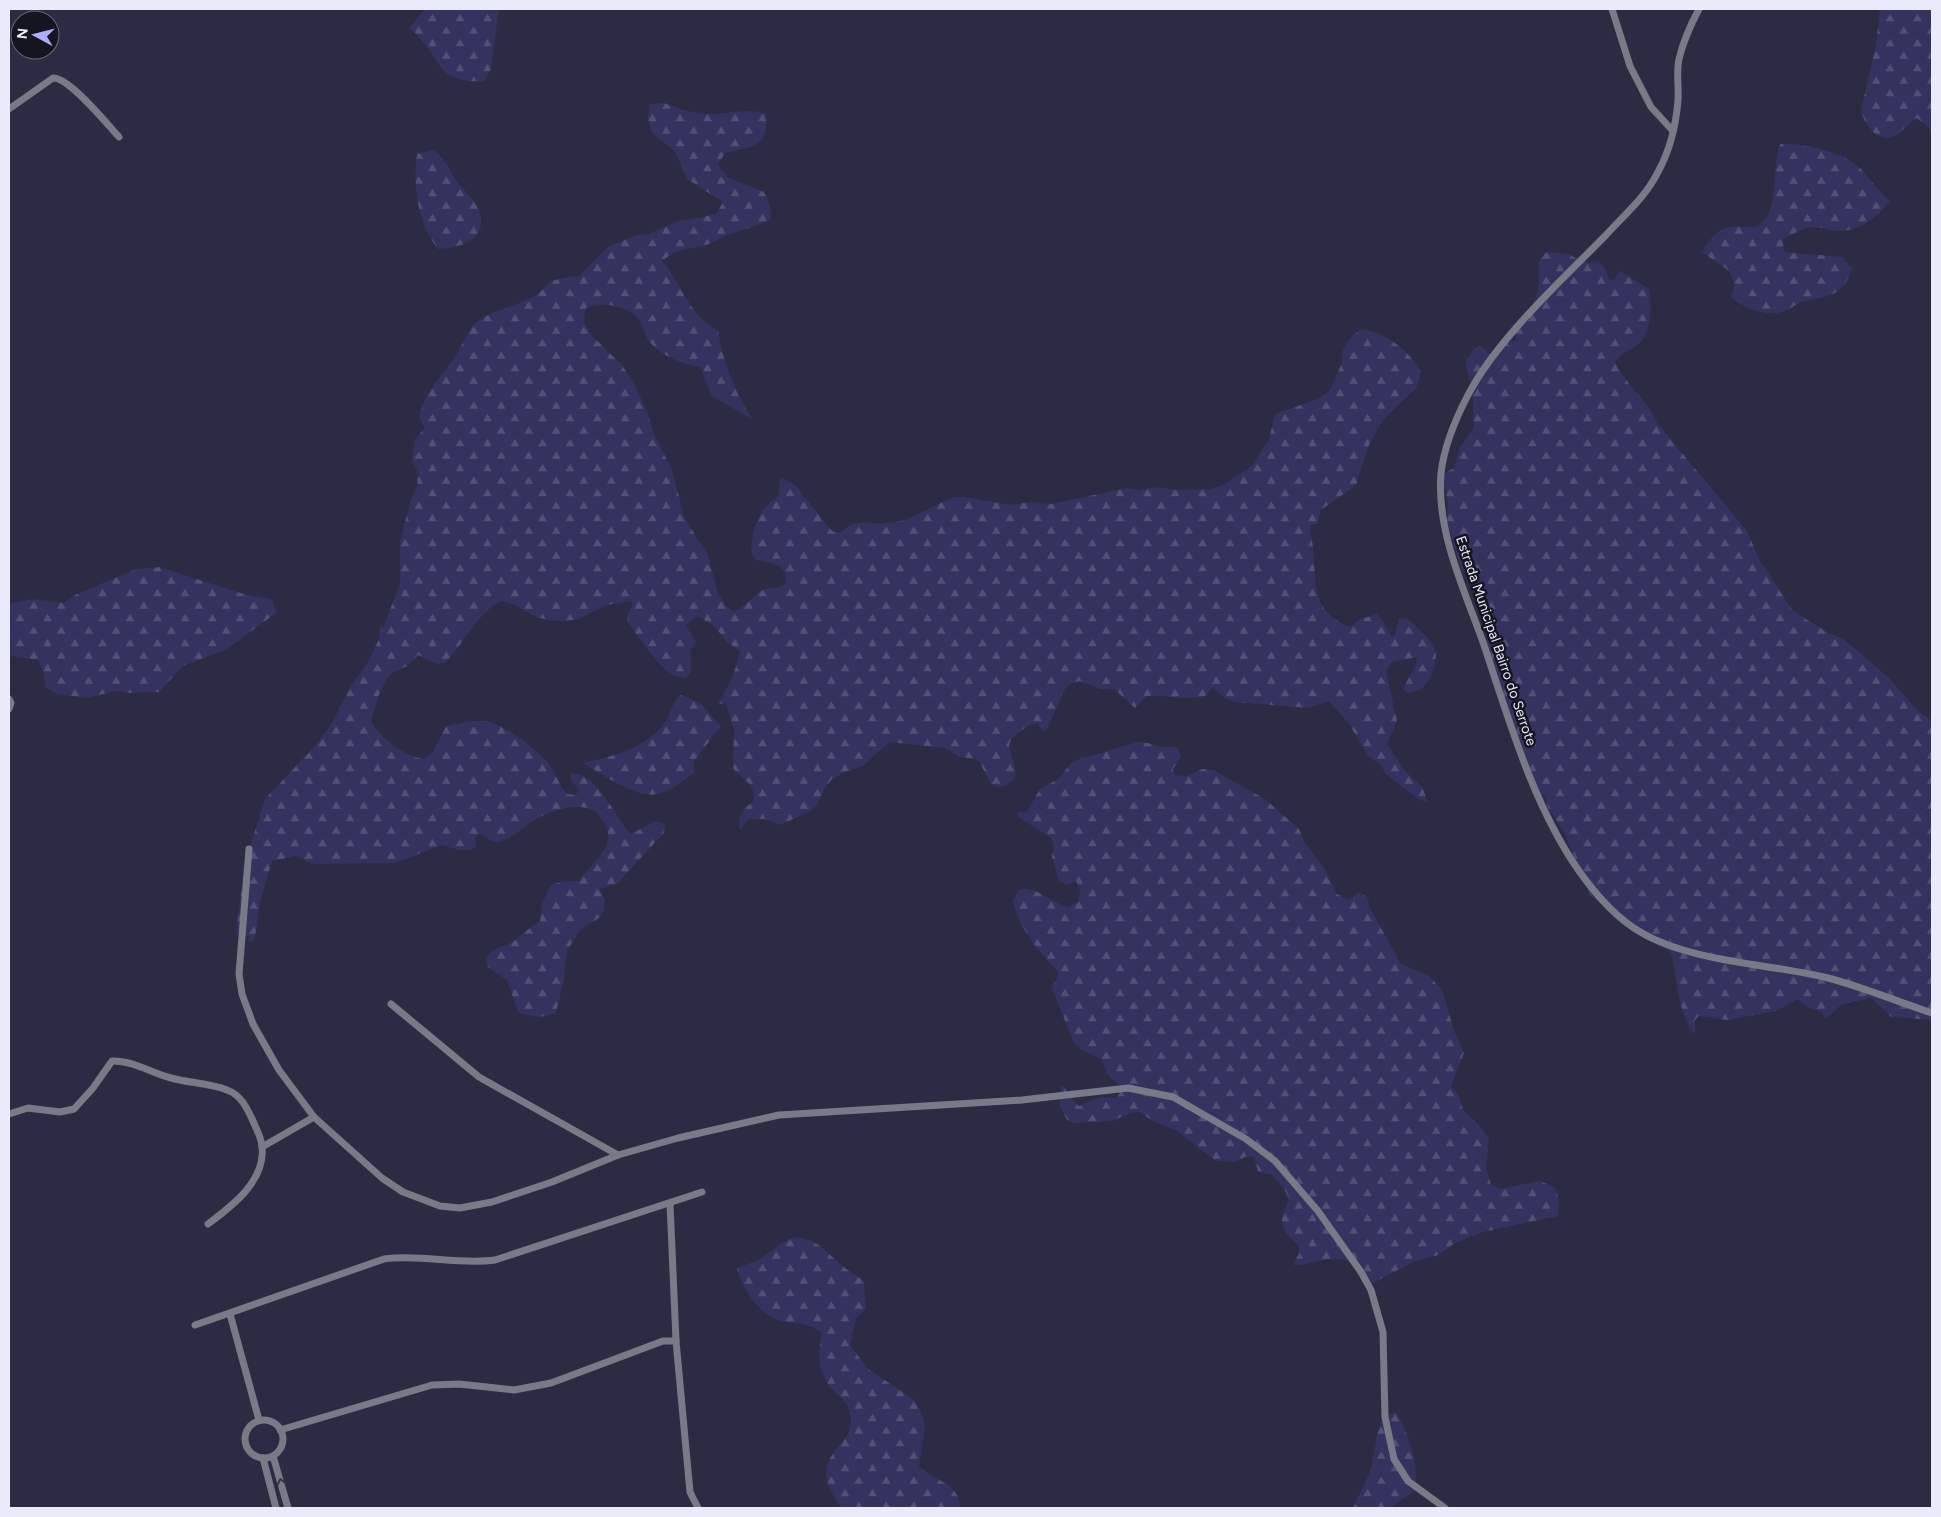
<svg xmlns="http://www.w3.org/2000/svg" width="1941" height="1517" font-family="Figtree,sans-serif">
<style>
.forest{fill:url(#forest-firs)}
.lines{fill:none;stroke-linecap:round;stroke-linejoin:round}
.street{stroke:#797a87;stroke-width:7}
.oneway{stroke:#373844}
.labels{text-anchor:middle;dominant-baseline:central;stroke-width:5;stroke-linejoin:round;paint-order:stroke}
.street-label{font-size:14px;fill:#e9ebfb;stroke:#141520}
</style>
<defs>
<pattern id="forest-firs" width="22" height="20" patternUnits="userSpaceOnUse" patternTransform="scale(1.25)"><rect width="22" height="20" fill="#34325f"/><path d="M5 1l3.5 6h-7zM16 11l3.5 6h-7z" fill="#515077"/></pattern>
</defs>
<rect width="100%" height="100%" fill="#2b2b43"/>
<!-- forest -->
<g class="forest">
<path d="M425,9H499L491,69L484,81C431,84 444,55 409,28Z"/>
<path d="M1880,9H1932V130L1917,118C1908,123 1902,132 1895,136C1878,144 1864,124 1861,110L1876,45Z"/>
<path d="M664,103C678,108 693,114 709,114C729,114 747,107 766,114C769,149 752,146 725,153L718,165L727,177L764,192L770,206L771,219C757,227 745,229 731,234C721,237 712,244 702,246C684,250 677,249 662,261C681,282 691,319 718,330C723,362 735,393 753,420L712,396L700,367C684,365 659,355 649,341C644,333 643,323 637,317C623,304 602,302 586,308L584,322L591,335L622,365L633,382L647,411L654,435L672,470L685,519L708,555L718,594L726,606L733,612C744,608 751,598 761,591C767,587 777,589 783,585C786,583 786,581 786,578C786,563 767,562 756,560L751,552C753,527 757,512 778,496L780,481L782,478L795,485L832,531L839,533L852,524L866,522L882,524L906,520L953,497H965L1010,505L1030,502L1051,504L1127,488L1139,490L1158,487L1178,490L1210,489L1223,485L1252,466L1269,439L1275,414L1318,399L1330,390L1341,365L1343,350L1350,338L1361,329C1385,332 1411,351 1421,373L1416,388L1383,420L1369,445L1356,485L1321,510L1317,524L1311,525C1308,532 1313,540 1313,548C1317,583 1309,610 1350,627L1358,620L1377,614L1382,620L1392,638L1395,634L1399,619L1406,618C1417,627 1430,637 1435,650C1439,661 1430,683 1421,689C1417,692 1411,692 1406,693L1403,689L1417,662L1416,657L1392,662L1386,672L1397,721L1387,744L1406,772L1423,788L1427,802L1418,799L1395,781L1386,774L1380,764L1368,756L1349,724L1329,701L1308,708L1235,702L1225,698L1212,687L1207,695C1186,702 1167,694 1147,696L1135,708L1114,689H1100L1079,681L1070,684L1064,690L1047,730L1043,731L1038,724H1031C997,746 1012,744 1016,774L1013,781L1005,786L998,787L991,784L980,763L976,759L960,757L945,748L889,742L863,766L845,772L832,779L824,789L817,805L809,812L780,825L765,819H749L740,830C737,817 742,809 753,802C757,784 744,782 733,768L734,730L726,703L718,704L732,679L740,653L739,650L728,643L715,627L700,617H695L686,626L696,642L690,651L691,672L686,678C664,680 642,640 628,623L627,617L633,604L631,601L607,605L577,620L552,621L536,617L513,604L501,601C479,611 463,645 445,663L437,664L418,655L407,666L390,674L380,692L371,721C382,740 401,754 423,759L433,752L446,726C459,724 476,718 489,722C506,726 538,750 549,764C556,774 559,785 567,794L575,795L580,790L571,781V773C598,773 615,818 631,834L656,821L665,824L664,833L617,884L600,889L605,900L604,911L599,918L581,929L567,951L564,979L556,1013C543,1018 531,1018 518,1012L507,980L488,967L486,960C492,946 500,949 511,943C521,936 530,927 540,921L542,904L551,885L564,881H579C592,862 621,844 602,820C600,817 597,812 595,811C578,801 546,812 532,822C521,828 513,839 499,842C490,844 487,834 479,834L475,838L476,847L470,850H459L442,845L395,863L312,864L296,856L272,861L260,903L255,937L253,941L249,942V936L236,935L244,866L265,799L316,745L332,723L351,686L368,662L379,639L380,626L381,625L383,629L400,583V541L411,499L417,486L418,473L412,460L415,439L425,428C422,423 419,419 420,414C424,393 445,372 456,355C463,345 468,329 477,322C498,305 534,306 550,281L573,276L578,277L608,247L636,235L649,234L676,222L716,214L723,202L687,179L675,151L652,133L648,119L650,104Z"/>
<path d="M1780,144C1803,143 1844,151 1861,169C1871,180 1878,191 1890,201C1878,216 1861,231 1840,231C1831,231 1822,227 1813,227C1804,227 1792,235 1783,239L1784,252L1843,257L1852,269C1842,298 1829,295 1802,302C1795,304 1791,309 1785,311C1767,318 1744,308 1731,297L1735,285L1729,271L1702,252C1709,241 1716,229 1730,227C1746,224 1758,235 1769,212C1778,192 1772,167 1780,144Z"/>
<path d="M433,150C447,160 447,167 456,180C463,189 473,199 478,208C491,239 461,248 438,249C417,222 413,187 417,154Z"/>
<path d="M1547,252L1568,254L1584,262L1598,261L1605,268L1610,281L1614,279L1620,271L1649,289C1652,304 1652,335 1637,345C1626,353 1624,351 1615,362C1625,385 1646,397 1657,423L1747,531L1759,559L1793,611L1830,634L1842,638L1889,678L1918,711L1932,721V1020L1891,1017L1872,998L1842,1004L1826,1019L1821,1012L1805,1006L1798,999L1776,1011L1727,1020L1699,1016L1695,1020V1032L1693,1034C1677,1009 1678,980 1671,953L1590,895L1563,830L1548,808L1546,797L1533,787L1494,687L1485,655L1487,638L1497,616L1481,608L1476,600L1472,581L1461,568L1447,522L1448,502L1441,475L1454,468L1460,447L1474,428L1472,387L1466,367V361L1474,348L1480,346L1490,354H1495L1505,343L1517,340L1511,326C1525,318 1536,305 1538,289C1541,275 1533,262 1547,252Z"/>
<polygon points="160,567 240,593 273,600 276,613 227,649 183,666 159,692 130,693 115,691 88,698 57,694 45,687 44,674 38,660 9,656 9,604 33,599 64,603 75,595 136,569"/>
<path d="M681,695L700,703L721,726L694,761V773C683,780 671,792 657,794C636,799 601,773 583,763C614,756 645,749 665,722C672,712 671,703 681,695Z"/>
<path d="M1138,742C1146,742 1150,744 1158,746C1164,749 1171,745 1178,748L1181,757L1173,769L1175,775L1188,776L1202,769L1213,770L1265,799L1299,829L1305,843L1326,871L1337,894L1348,900L1359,892L1367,897L1371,910L1401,964L1428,975L1442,990L1453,1027L1464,1053L1451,1086L1459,1096L1463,1110L1478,1124L1489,1139L1486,1168L1491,1184L1500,1189L1540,1181L1555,1187L1559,1200L1558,1216L1483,1232L1455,1243L1438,1255L1413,1262L1375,1282L1367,1284C1358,1279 1360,1268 1352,1263C1334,1252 1312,1266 1294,1265V1262L1299,1254V1245C1288,1237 1279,1228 1283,1213C1285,1208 1289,1203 1288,1198C1287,1191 1277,1181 1273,1175L1258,1172L1254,1157L1247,1156L1235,1162L1216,1161L1177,1131L1155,1122L1139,1112L1130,1113L1113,1121L1074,1123L1067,1120L1060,1106L1061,1084C1069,1090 1070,1100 1079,1106L1100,1097L1116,1098L1120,1093L1122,1086L1110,1078L1101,1059L1080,1049L1074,1043L1052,988L1059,973C1039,952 1018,928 1013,900L1020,889C1035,885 1052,903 1068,907L1078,902L1080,891L1076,881L1067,885L1059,881L1052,857L1054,845L1051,838L1017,816L1019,811L1026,813L1040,789L1058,779L1073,761Z"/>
<path d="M795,1237C821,1241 823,1249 841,1265C848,1271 857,1276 864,1281L866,1309L856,1318L850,1345L868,1369L913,1399L921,1412L925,1425L919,1466C934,1482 960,1482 960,1508H841C837,1500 828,1489 827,1480C822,1449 852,1446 851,1419C850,1403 841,1398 831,1388C817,1372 818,1352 822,1333C803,1320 796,1326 777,1320C759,1313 741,1288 737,1268L759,1260L782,1243Z"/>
<path d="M1396,1413C1410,1435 1419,1465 1415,1490L1391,1508H1353L1371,1470L1378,1430L1383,1416Z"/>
</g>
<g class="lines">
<!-- street -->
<g class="street">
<polyline points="1612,9 1630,66 1651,107 1673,131"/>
<path d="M1699,9C1691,24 1683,42 1679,59C1676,73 1679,87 1678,100C1676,126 1670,150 1658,172C1645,198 1625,214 1606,235C1561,281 1497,339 1468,395C1456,418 1444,447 1441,473C1436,532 1465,591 1484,645C1509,720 1533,805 1579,871C1596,895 1617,919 1642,933C1692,962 1771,964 1828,978C1863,987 1898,1002 1932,1013"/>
<path d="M9,109L53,78C69,77 107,124 119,137"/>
<polyline points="9,699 11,703 9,709"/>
<polyline points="249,849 239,974 242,994 253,1024 279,1070 314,1117 382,1178 403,1192 440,1206 460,1208 492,1202 552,1182 618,1155 678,1138 779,1115 1022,1100 1128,1088 1173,1097 1246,1139 1275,1161 1318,1211 1361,1272 1371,1290 1383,1332 1385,1417 1394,1459 1408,1481 1445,1508"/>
<polyline points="391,1004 479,1077 618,1155"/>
<path d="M9,1114L28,1108L60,1112L74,1109L93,1088L112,1061C131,1060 152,1073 171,1078C189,1083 209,1083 227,1090C241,1095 247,1108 253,1121C256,1128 261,1137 262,1146C266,1181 232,1206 208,1224"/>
<polyline points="262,1147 314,1117"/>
<polyline points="670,1203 676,1341 690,1492 698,1508"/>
<polyline points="230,1314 259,1420"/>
<path d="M195,1325L384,1259C421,1254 458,1265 495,1260L702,1192"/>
<circle cx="264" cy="1439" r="19"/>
<polyline points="280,1430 432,1385 459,1384 514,1390 551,1383 663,1341 676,1341"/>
<polyline points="273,1456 288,1508"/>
<polyline points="263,1458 276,1508"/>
</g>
</g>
<!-- one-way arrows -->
<defs><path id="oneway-chevron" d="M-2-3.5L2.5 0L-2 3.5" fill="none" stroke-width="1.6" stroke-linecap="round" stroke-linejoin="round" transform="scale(1.25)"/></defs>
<use class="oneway" href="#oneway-chevron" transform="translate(281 1482) rotate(-104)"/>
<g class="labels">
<!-- street labels -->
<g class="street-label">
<text transform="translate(1496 641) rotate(71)">Estrada Municipal Bairro do Serrote</text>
</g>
</g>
<!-- border -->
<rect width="1941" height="1517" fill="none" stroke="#e9ebfb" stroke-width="20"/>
<!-- north arrow -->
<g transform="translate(35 35) rotate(277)"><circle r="24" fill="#141520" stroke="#696b78"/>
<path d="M0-4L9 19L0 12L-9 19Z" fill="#adaffb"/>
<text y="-8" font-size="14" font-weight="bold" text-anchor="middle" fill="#e9ebfb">N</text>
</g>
</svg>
